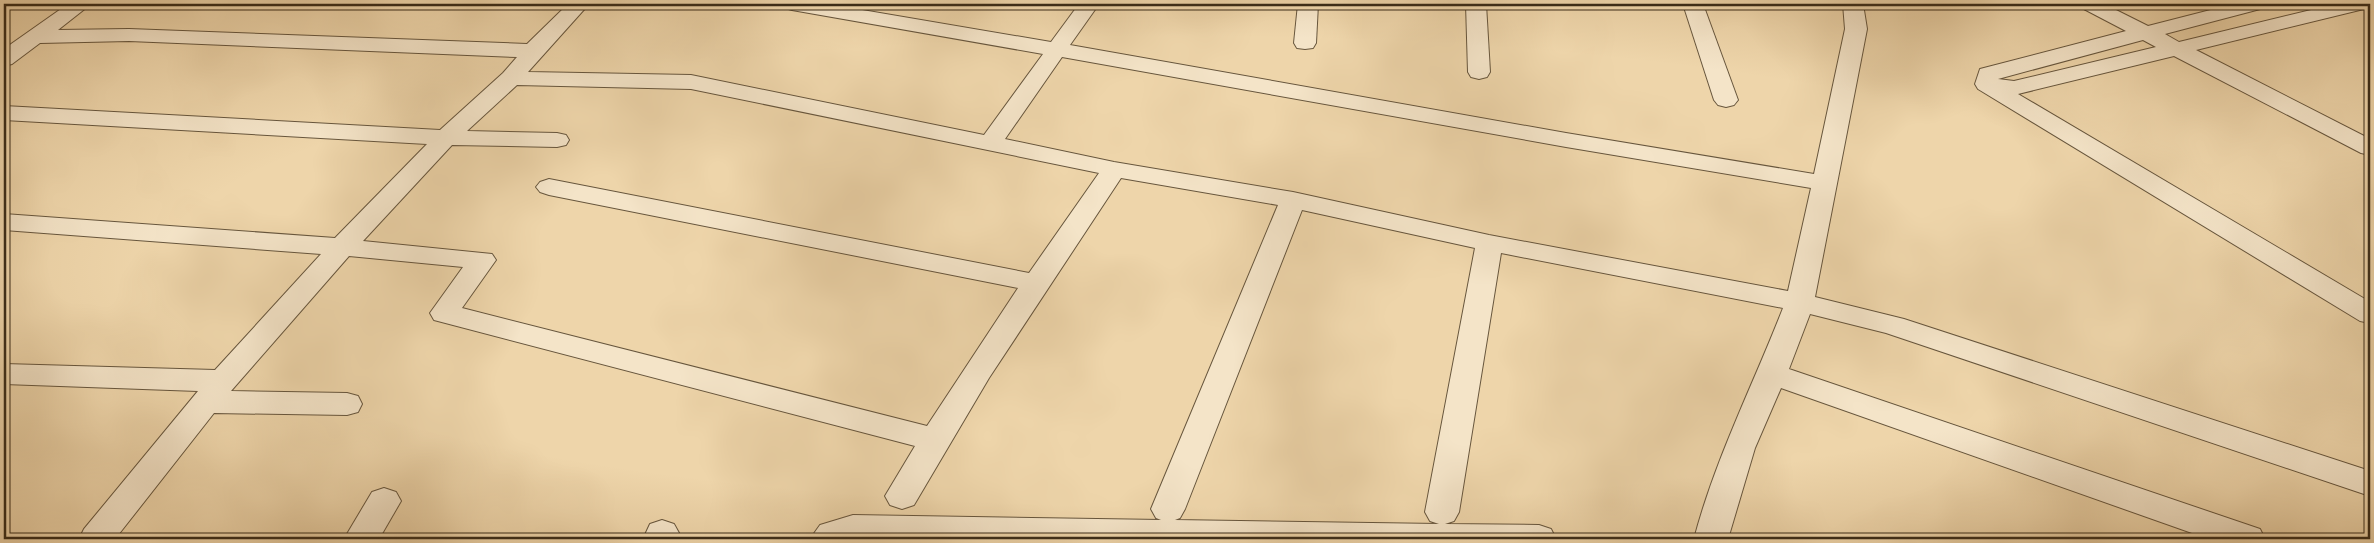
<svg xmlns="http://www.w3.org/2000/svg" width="2374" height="543" font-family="Vollkorn,serif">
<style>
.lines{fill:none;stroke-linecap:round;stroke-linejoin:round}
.minor-casing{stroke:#67563d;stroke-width:2}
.minor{fill:#f4e4c8;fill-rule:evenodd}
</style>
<rect width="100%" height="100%" fill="#eed5aa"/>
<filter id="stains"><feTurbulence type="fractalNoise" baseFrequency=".004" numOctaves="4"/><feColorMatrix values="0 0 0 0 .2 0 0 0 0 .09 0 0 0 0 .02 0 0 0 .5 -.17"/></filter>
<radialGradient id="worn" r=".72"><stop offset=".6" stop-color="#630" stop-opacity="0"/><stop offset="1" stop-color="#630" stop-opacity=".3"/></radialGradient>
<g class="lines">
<!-- minor casing -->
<g class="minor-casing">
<g id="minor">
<path d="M68,4H91L58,30L129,29L527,44L568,4H589L528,72L691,75L984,135L1043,54L792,10L785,8L782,4H827L1051,42L1079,4H1099L1070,45L1566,133L1814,174L1845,29L1843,4H1863L1867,29L1815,297L1904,319L2370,471V496L1886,333L1810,314L1789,369L2260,529L2265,539H2209L1781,388L1755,448L1728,539H1694C1715,459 1753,385 1783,308L1501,253L1459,512L1454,521L1445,524L1539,525L1551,529L1556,539H810L820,525L853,515L1161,520L1156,518L1151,509L1278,205L1121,178L989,378L914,505L902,509L890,505L885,496L915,446L434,320L430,313L463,267L349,256L231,391L347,393L358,396L362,404L358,412L347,415L214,413L115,539H79L84,529L198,391L4,384V364L215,370L321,254L4,230V214L335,238L427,144L4,120V106L440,130L503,73L517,57L129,41L40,43L12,64L4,66V49ZM1062,57L1566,147L1811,188L1788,291L1489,235L1293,192L1114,162L1005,139ZM517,85L691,89L1099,173L1029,273L549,179L540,182L536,187L540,192L549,195L1018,288L927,426L462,308L496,260L492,254L363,241L452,145L557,147L566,145L569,140L566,135L557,133L467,131ZM1302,210L1475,248L1425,512L1430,521L1439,524L1175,520L1180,518L1185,509Z"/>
<polygon points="1298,4 1318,4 1316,43 1313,48 1305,49 1297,48 1294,43"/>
<polygon points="1466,4 1486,4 1490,72 1487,77 1479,79 1471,77 1468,72"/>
<polygon points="1683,4 1703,4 1738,100 1734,105 1726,107 1718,105 1714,100"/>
<path d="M2079,4H2104L2148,26L2234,4H2267L2264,8L2165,34L2179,42L2336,4H2370L2368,8L2196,50L2370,139V155L2361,153L2174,56L2018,94L2370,302V323L2360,321L1978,89L1975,84L1980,69L2126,31L2082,8ZM2143,40L2156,47L2014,81L1998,79Z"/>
<polygon points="384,488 396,492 401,501 379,539 344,539 372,492"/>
<polygon points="662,520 674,524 679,533 677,539 643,539 650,524"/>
</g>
</g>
<!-- minor -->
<use href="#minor" class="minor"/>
</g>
<!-- margin -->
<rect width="2374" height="543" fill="none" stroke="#eed5aa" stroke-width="20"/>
<rect x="5" y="5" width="2364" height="533" fill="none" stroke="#3a2c19" stroke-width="2.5"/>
<rect x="10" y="10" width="2354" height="523" fill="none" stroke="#3a2c19"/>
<rect width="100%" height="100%" filter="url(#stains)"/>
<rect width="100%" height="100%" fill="url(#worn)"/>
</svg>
